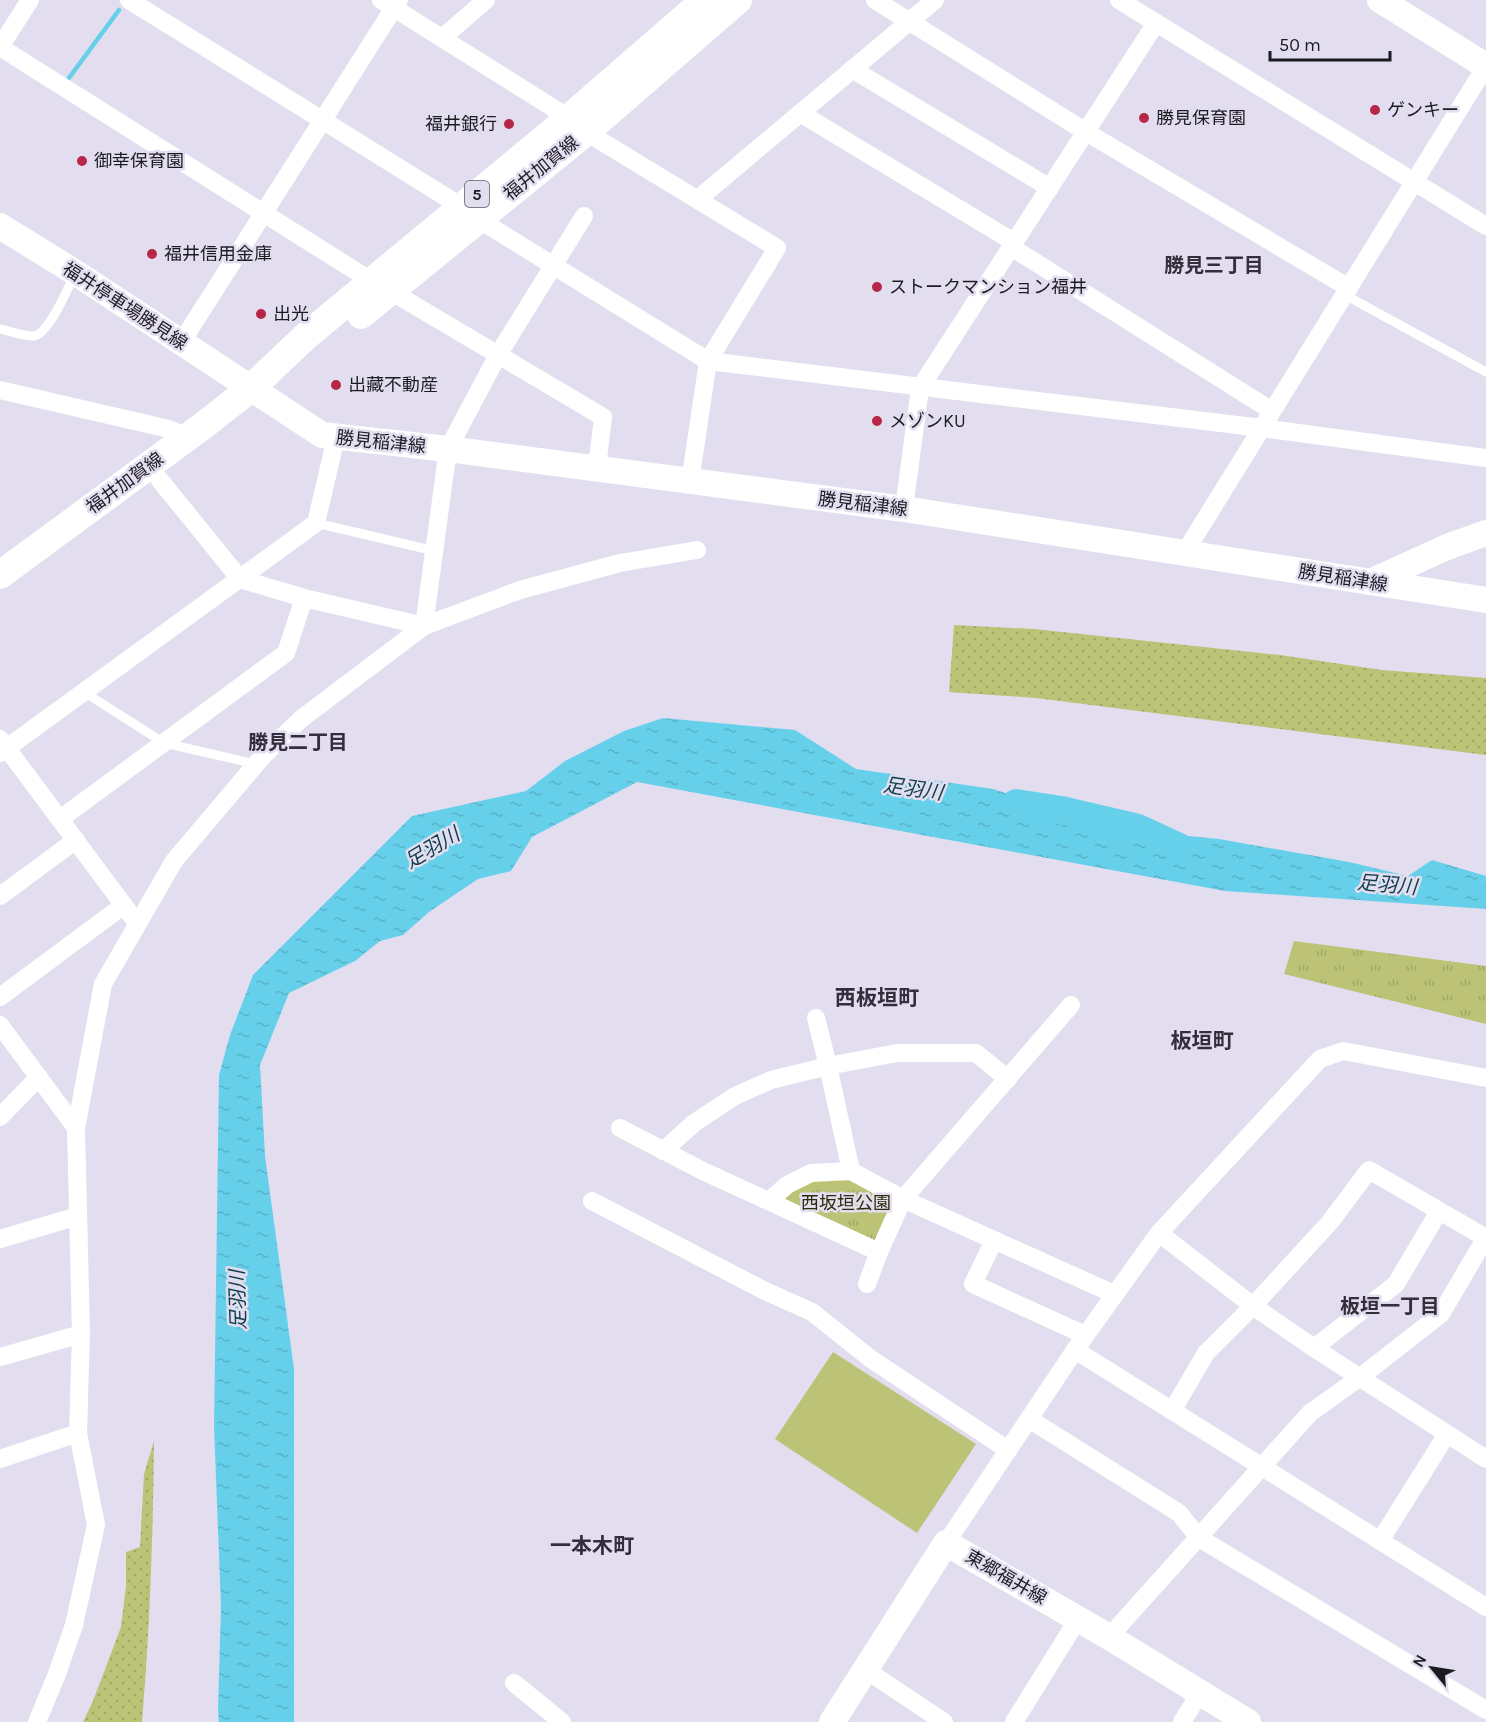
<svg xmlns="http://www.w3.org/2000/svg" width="1486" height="1722" font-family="Karla,'Noto Sans JP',sans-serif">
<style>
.grass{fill:url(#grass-dots)}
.park{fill:url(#park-tufts)}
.garden{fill:#bcc377}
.water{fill:url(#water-ripples)}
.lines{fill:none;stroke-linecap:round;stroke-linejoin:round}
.stream{stroke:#66d0ea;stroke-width:4.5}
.river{stroke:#66d0ea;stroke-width:28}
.service{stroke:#fff;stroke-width:9}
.minor{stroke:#fff;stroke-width:18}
.secondary{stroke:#fff;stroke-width:26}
.primary{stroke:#fff;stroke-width:28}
.poi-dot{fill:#b82647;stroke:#e3ddf0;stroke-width:2}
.labels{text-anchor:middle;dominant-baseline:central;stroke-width:5;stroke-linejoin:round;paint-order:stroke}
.shield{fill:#e3ddf0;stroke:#585560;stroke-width:1.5}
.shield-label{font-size:16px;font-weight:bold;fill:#1d1b22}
.poi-label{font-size:18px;fill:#1d1b22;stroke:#e3ddf0;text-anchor:start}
.street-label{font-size:18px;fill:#1d1b22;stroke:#e3ddf0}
.park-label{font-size:18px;fill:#2b2d09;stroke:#e3ddf0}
.neighbourhood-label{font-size:20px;font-weight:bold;fill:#332e3c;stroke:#e3ddf0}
.water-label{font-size:20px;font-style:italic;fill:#0d3e4a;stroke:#e3ddf0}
.quarter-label{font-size:21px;font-weight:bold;fill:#332e3c;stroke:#e3ddf0}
</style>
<defs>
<pattern id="grass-dots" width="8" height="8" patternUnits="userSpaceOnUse" patternTransform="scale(1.5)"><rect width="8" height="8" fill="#bcc377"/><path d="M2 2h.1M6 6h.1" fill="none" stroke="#a1a767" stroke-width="1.8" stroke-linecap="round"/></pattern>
<pattern id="park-tufts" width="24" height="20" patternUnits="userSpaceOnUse" patternTransform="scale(1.5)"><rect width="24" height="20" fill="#bcc377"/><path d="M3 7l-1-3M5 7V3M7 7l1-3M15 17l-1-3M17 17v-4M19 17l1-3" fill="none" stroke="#a1a767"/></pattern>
<pattern id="water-ripples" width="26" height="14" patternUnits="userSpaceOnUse" patternTransform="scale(1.5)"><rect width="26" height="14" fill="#66d0ea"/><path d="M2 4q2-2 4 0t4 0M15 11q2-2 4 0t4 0" fill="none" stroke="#58b2c8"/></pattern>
</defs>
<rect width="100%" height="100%" fill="#e3ddf0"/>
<!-- grass -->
<g class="grass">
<polygon points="954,625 1034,629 1280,655 1382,670 1486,678 1486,755 1036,698 949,692"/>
<path d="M154,1441C153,1535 150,1628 142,1722H83L93,1701L121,1627L126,1586V1552L140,1547L144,1474Z"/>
</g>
<!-- park -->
<g class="park">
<polygon points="1294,941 1486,966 1486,1024 1284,974"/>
<polygon points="850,1175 899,1204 877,1247 778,1201 796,1183"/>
</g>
<!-- garden -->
<polygon class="garden" points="833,1352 976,1444 917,1533 775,1439"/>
<!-- water -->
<polygon class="water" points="663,718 795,730 856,769 993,789 1118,829 1219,839 1349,862 1408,876 1432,860 1486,876 1486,909 1225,891 637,782 532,837 511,871 478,879 429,912 403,935 380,941 355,961 289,993 260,1065 265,1156 294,1369 294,1722 219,1722 218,1710 221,1606 214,1427 219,1075 230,1035 253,975 412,816 526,791 565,761 624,731"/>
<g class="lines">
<!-- stream -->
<polyline class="stream" points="66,82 119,10"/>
<!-- river -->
<polyline class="river" points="1016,803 1061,810 1138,828 1179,847"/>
<!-- service -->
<g class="service">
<polyline points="1345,295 1486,372"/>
<path d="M0,329C10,331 23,336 33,336C48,336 68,288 75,274"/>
<polyline points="316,523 435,551"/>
<polyline points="84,692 164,743 256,764"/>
</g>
<!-- minor -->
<g class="minor">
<polyline points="129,0 462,207"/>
<polyline points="381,0 569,118 586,132 777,248 708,361 690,482"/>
<polyline points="875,0 1086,132 1349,288"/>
<polyline points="1119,0 1486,226"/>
<polyline points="442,38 486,0"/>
<polyline points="0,47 373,282"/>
<polyline points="0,47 30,0"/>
<polyline points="852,69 1050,188"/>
<polyline points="800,113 1014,242"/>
<polyline points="698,199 935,0"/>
<polyline points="478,219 708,361 1262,428 1486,458"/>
<polyline points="1011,247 1272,411"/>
<polyline points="392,292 603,417 597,468"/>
<polyline points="181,343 399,0"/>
<polyline points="0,390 169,429 188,437"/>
<polyline points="159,479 240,579 304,598 424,626"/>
<polyline points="904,509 920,388 1156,23"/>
<polyline points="1185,552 1486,66"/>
<polyline points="424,626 448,449 498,355 584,216"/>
<polyline points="0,739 137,923"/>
<polyline points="0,753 316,523 336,438"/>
<polyline points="60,819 286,653 304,598"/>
<polyline points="0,896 76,840"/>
<polyline points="0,997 124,905"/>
<polyline points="816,1018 828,1066 851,1171"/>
<polyline points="0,1025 76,1128"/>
<polyline points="0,1117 39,1077"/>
<polyline points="620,1128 703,1171 879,1252"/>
<polyline points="663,1151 694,1123 735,1096 771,1080 828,1066 897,1053 976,1053 1008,1079"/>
<polyline points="592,1201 765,1291 812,1312 871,1359 1008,1450"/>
<polyline points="769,1201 787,1185 811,1173 851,1171 903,1199 1114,1294"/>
<polyline points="1159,1233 1253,1306 1314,1348 1486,1459"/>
<polyline points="0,1239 78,1216"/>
<polyline points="994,1240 973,1284 1085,1335"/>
<polyline points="867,1284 879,1252 903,1199 1071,1005"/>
<polyline points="1314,1348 1396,1284 1439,1211"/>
<polyline points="1075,1350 1486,1607"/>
<polyline points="0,1357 81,1334"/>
<polyline points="1172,1411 1206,1353 1253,1306 1330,1222 1369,1170 1486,1238"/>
<polyline points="1029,1419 1179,1513 1199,1538 1486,1710"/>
<polyline points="0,1459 78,1433 81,1334 76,1128 103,984 174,861 262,757 301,719 424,626 520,590 620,563 697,550"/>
<polyline points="1380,1541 1447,1434"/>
<polyline points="946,1543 1075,1350 1159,1233 1320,1059 1343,1051 1486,1078"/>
<polyline points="1109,1637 1310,1413 1359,1378 1441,1314 1486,1237"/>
<polyline points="866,1670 944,1722"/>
<polyline points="514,1683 562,1722"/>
<polyline points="37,1722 57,1674 74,1625 96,1525 78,1433"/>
<polyline points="1014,1722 1078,1619"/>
<polyline points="1182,1722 1200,1693"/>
</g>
<!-- secondary -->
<g class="secondary">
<polyline points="1380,0 1486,66"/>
<polyline points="0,226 76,273 322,435 448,449 904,509 1486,600"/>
<polyline points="1370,582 1447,547 1486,533"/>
<polyline points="832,1722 946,1543 1109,1637 1248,1722"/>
</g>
<!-- primary -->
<g class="primary">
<polyline points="361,315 586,132 738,0"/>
<polyline points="0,575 204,425 250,389 305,337 569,118 705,0"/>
</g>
</g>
<!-- markers -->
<g class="poi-dot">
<circle cx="1375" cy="110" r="6"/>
<circle cx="1144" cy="118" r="6"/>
<circle cx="509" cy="124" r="6"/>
<circle cx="82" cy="161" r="6"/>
<circle cx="152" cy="254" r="6"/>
<circle cx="877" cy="287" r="6"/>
<circle cx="261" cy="314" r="6"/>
<circle cx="336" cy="385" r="6"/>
<circle cx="877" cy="421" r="6"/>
</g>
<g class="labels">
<!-- shield labels -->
<rect class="shield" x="465" y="181" width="24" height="26" rx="4.5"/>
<g class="shield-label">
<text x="477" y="194">5</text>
</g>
<!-- poi labels -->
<g class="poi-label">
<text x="1387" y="110">ゲンキー</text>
<text x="1156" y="118">勝見保育園</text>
<text x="497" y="124" text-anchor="end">福井銀行</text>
<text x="94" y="161">御幸保育園</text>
<text x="164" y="254">福井信用金庫</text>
<text x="889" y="287">ストークマンション福井</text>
<text x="273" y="314">出光</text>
<text x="348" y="385">出藏不動産</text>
<text x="889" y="421">メゾンKU</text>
</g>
<!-- street labels -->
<g class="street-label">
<text transform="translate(541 168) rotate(-39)">福井加賀線</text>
<text transform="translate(125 306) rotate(33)">福井停車場勝見線</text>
<text transform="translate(381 442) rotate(6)">勝見稲津線</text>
<text transform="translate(125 483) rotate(-36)">福井加賀線</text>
<text transform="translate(863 504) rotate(7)">勝見稲津線</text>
<text transform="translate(1343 578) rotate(9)">勝見稲津線</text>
<text transform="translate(1006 1577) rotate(30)">東郷福井線</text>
</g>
<!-- park labels -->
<g class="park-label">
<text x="846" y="1203">西坂垣公園</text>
</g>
<!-- neighbourhood labels -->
<g class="neighbourhood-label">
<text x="1214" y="265">勝見三丁目</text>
<text x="298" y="742">勝見二丁目</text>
<text x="1390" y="1306">板垣一丁目</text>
</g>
<!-- water labels -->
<g class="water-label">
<text transform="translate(913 789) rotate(8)">足羽川</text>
<text transform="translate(432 848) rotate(-31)">足羽川</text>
<text transform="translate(1387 885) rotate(5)">足羽川</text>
<text transform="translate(238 1300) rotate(-92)">足羽川</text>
</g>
<!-- quarter labels -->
<g class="quarter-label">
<text x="877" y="998">西板垣町</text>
<text x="1202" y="1041">板垣町</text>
<text x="592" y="1546">一本木町</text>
</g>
</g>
<!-- north arrow -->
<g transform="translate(1432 1668) rotate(300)" stroke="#e3ddf0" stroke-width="4.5" paint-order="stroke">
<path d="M0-4.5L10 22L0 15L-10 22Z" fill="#1d1b22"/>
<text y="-9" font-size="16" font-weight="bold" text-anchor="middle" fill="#1d1b22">N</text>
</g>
<!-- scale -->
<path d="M1270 51v9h120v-9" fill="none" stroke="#1d1b22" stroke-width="3"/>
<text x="1279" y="51" font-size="18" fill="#1d1b22" stroke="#e3ddf0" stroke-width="4.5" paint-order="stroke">50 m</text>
</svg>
